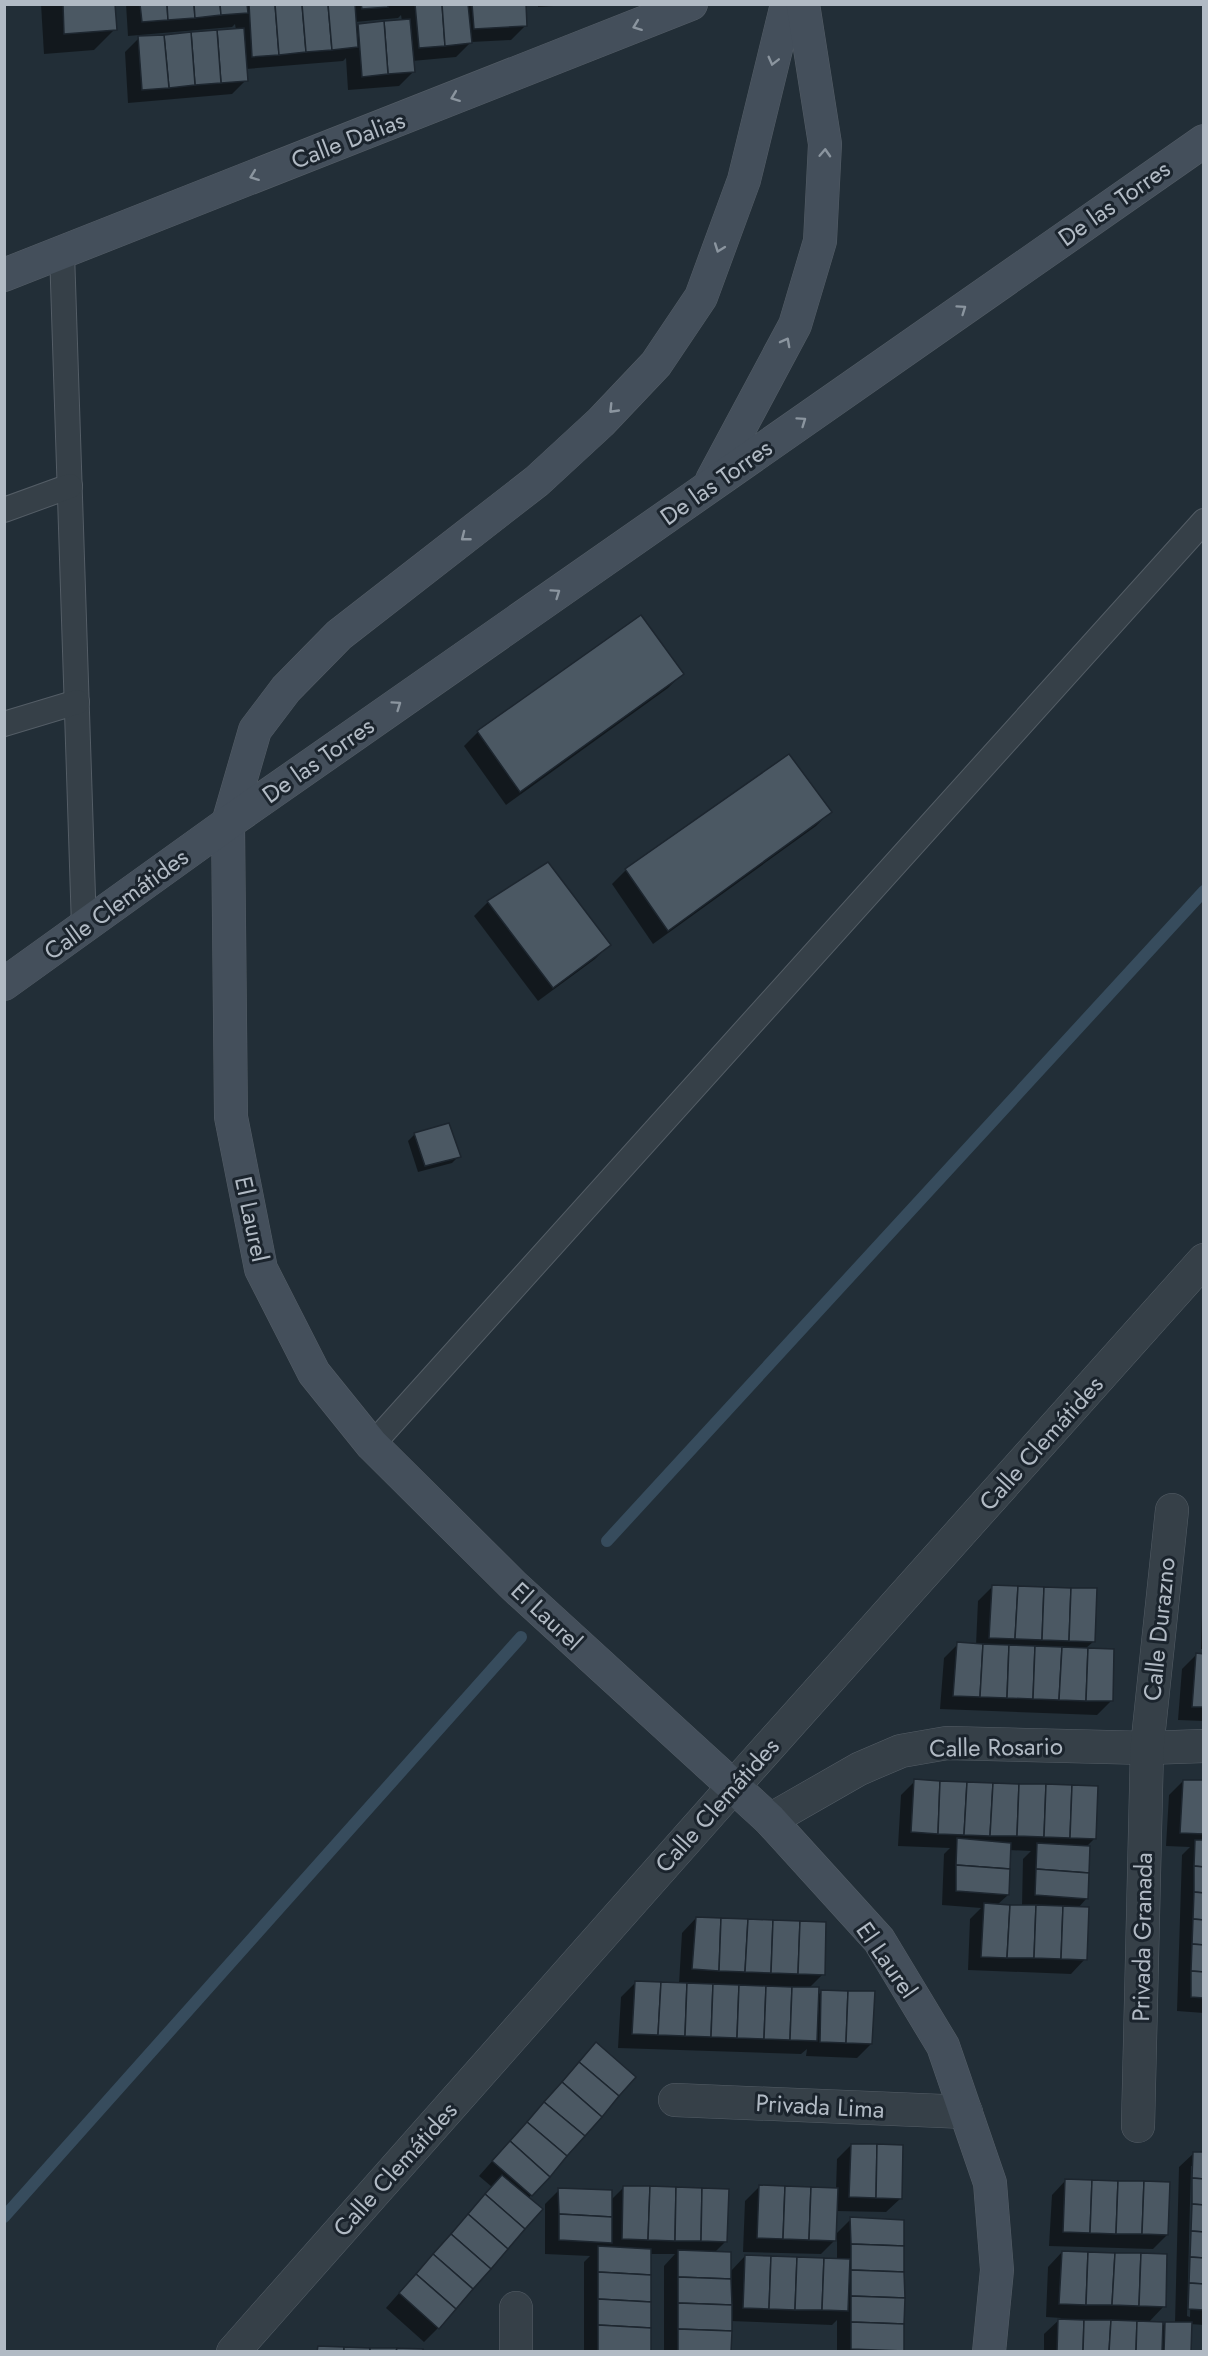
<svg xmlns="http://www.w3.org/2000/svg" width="1208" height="2356" font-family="Jost,sans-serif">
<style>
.shadow{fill:#0007;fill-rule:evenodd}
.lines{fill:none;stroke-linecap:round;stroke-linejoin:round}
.stream{stroke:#374c5d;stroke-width:12}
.building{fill:#4b5863;stroke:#1d262f;stroke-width:1.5}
.lane-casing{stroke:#545d66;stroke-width:26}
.street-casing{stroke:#545d66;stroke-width:34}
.secondary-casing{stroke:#545d66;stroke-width:34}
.lane{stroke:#364048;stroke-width:24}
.street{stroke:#364048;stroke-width:33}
.secondary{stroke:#444f5b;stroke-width:33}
.oneway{stroke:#8b959f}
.labels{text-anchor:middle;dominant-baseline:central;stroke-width:6;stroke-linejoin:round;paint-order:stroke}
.street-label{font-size:24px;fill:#b1bac4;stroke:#1b242d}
</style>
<rect width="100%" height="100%" fill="#222e37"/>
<!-- shadow -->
<g class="shadow">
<polygon points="41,4 113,4 115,29 94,50 44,54"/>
<path d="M126,4H245L246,8L249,5L254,4H524L525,26L511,40L471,42L456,57L412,61L413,72L399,86L348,90L346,58L343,61L246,69V80L232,94L128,103L125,52L139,38L236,30L235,24L232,27L128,36ZM401,15L402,21L358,25L355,28V22L398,18Z"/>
<polygon points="538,4 584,4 538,7"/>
<polygon points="682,674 668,688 506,805 464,746 478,732"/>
<polygon points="830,812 816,826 653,944 612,884 626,870"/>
<polygon points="488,902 609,945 595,959 538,1001 474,916"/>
<polygon points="415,1134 459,1156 452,1163 418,1172 408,1141"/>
<polygon points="1204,1544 1204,1649 1201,1649"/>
<polygon points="992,1587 1094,1641 1085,1649 1111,1701 1097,1715 940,1709 944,1658 958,1644 976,1645 978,1601"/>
<polygon points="1196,1655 1204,1655 1204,1721 1178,1720 1182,1669"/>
<path d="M915,1781L1095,1838L1085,1848L1087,1898L1078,1908L1085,1959L1071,1974L968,1970L970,1919L981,1908L942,1905L944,1854L950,1848L898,1846L901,1795ZM1009,1850L1031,1851L1023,1859L1022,1906L997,1905L1008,1895Z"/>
<polygon points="1183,1781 1204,1782 1204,2013 1177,2011 1182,1855 1190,1847 1166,1846 1169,1795"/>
<polygon points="696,1918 823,1974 809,1988 817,1996 822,1991 871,2044 857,2058 806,2056 807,2049 801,2054 618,2048 621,1997 636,1982 679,1984 682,1933"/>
<polygon points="596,2044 531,2195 438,2328 424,2342 386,2308 492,2187 479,2176"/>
<polygon points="851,2145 901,2198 886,2212 836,2211 835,2235 851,2219 902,2352 837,2352 837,2320 832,2325 730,2321 730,2352 664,2352 664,2266 675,2254 650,2254 650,2352 584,2352 584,2262 590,2256 545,2254 545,2204 559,2190 610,2201 624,2187 726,2241 714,2253 730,2272 745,2256 837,2260 837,2238 821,2254 743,2252 745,2201 759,2187 836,2190 837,2159"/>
<path d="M1194,2153L1204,2154V2325L1190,2324L1189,2352H1044V2334L1061,2318L1046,2317L1048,2267L1062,2252L1164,2306L1148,2323L1161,2327L1166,2323H1175L1179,2167ZM1191,2166H1194L1190,2317L1187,2316Z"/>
<polygon points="1066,2180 1167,2235 1153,2249 1049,2246 1052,2195"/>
</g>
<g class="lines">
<!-- stream -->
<g class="stream">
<polyline points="607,1541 1204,891"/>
<polyline points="4,2217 521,1637"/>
</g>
</g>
<!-- building -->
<g class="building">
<polygon points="63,4 115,4 117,30 64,34"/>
<polygon points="140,4 167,4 168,20 142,22"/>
<polygon points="167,4 194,4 195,18 168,20"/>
<polygon points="194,4 220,4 221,15 195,18"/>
<polygon points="220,4 247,4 248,13 221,15"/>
<polygon points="249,4 275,4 279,55 252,57"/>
<polygon points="275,4 302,4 306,52 279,55"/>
<polygon points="302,4 328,4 332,50 306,52"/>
<polygon points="328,4 355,4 358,47 332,50"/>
<polygon points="361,4 387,4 388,7 362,9"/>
<polygon points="415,4 442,4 445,46 419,48"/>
<polygon points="442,4 468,4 472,43 445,46"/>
<polygon points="472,4 526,4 527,26 474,29"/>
<polygon points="410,19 415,72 388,74 384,21"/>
<polygon points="384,21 388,74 362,77 358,24"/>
<polygon points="244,28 248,81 221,83 217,30"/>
<polygon points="217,30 221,83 195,85 191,32"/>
<polygon points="191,32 195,85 169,88 164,35"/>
<polygon points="164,35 169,88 142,90 138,36"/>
<polygon points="641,615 684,674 520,792 477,731"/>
<polygon points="789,754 832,812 668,931 625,869"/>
<polygon points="548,862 611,945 553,988 487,901"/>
<polygon points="449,1123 461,1157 425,1166 414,1133"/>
<polygon points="992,1585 1018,1586 1015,1639 989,1638"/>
<polygon points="1018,1586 1044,1587 1042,1640 1015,1639"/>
<polygon points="1044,1587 1071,1588 1069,1641 1042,1640"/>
<polygon points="1071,1588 1097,1588 1095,1642 1069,1641"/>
<polygon points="957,1642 983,1644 980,1697 953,1696"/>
<polygon points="983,1644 1009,1645 1007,1698 980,1697"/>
<polygon points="1009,1645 1035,1646 1033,1699 1007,1698"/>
<polygon points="1035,1646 1062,1647 1059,1700 1033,1699"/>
<polygon points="1062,1647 1088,1648 1086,1701 1059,1700"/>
<polygon points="1088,1648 1114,1649 1113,1701 1086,1701"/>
<polygon points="1196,1653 1204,1654 1204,1707 1192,1707"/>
<polygon points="914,1779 940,1781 938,1834 911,1832"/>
<polygon points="1183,1780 1204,1780 1204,1834 1180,1833"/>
<polygon points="940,1781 967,1782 964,1835 938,1834"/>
<polygon points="967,1782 993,1783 990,1836 964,1835"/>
<polygon points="993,1783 1019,1784 1017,1836 990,1836"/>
<polygon points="1019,1784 1046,1784 1044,1837 1017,1836"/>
<polygon points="1046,1784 1072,1785 1070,1838 1044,1837"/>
<polygon points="1072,1785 1098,1786 1096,1839 1070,1838"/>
<polygon points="957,1838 1011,1843 1010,1869 956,1865"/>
<polygon points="1195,1840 1204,1840 1204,1867 1194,1866"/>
<polygon points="1037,1843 1090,1846 1089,1873 1036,1869"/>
<polygon points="956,1865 1010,1869 1009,1895 956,1891"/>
<polygon points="1194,1866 1204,1867 1204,1893 1194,1892"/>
<polygon points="1036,1869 1089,1873 1088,1899 1035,1895"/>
<polygon points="1194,1892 1204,1893 1204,1920 1193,1919"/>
<polygon points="984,1903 1010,1905 1007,1958 981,1957"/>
<polygon points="1010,1905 1036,1905 1034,1958 1007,1958"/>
<polygon points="1036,1905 1063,1906 1061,1959 1034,1958"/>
<polygon points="1063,1906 1089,1907 1087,1960 1061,1959"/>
<polygon points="696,1917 721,1918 719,1971 692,1969"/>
<polygon points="721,1918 748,1919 745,1972 719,1971"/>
<polygon points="748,1919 773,1920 771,1973 745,1972"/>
<polygon points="1193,1919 1204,1920 1204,1945 1192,1944"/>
<polygon points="773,1920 800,1921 798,1974 771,1973"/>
<polygon points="800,1921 826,1922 825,1975 798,1974"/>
<polygon points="1192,1944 1204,1945 1204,1972 1191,1971"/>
<polygon points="1191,1971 1204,1972 1204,1998 1191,1997"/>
<polygon points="635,1981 661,1982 658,2035 632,2034"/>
<polygon points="661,1982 687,1983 685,2036 658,2035"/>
<polygon points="687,1983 713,1984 711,2037 685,2036"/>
<polygon points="713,1984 739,1985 737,2038 711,2037"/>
<polygon points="739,1985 766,1986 764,2039 737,2038"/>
<polygon points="766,1986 792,1987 790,2040 764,2039"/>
<polygon points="792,1987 819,1987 817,2041 790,2040"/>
<polygon points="821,1990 848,1991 846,2043 820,2042"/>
<polygon points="848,1991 875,1991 872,2044 846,2043"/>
<polygon points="596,2042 636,2077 619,2096 579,2062"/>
<polygon points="579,2062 619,2096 602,2117 562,2082"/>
<polygon points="562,2082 602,2117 585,2136 544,2102"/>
<polygon points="544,2102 585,2136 567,2156 527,2122"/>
<polygon points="527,2122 567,2156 550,2177 510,2141"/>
<polygon points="510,2141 550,2177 532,2196 492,2161"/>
<polygon points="851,2144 877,2144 876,2198 849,2197"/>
<polygon points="877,2144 903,2145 902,2199 876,2198"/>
<polygon points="1193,2152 1204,2152 1204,2179 1192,2178"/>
<polygon points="502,2175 543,2209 525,2229 485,2194"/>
<polygon points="1192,2178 1204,2179 1204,2205 1192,2204"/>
<polygon points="1065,2179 1092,2180 1090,2233 1063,2232"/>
<polygon points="1092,2180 1118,2181 1116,2234 1090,2233"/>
<polygon points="1118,2181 1144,2181 1142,2234 1116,2234"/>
<polygon points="1144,2181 1170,2182 1168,2235 1142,2234"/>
<polygon points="759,2185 785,2186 783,2239 757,2238"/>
<polygon points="623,2186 650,2186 648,2240 622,2239"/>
<polygon points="650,2186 676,2187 675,2241 648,2240"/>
<polygon points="785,2186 811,2187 809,2240 783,2239"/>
<polygon points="676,2187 702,2188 701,2241 675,2241"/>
<polygon points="811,2187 838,2188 836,2241 809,2240"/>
<polygon points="558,2188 612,2190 612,2217 559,2214"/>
<polygon points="702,2188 729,2189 727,2242 701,2241"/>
<polygon points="485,2194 525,2229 508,2249 468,2214"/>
<polygon points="1192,2204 1204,2205 1204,2232 1191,2231"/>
<polygon points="468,2214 508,2249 491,2269 451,2234"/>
<polygon points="559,2214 612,2217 612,2243 559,2240"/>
<polygon points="850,2217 904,2220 904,2246 851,2244"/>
<polygon points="1191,2231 1204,2232 1204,2258 1190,2257"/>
<polygon points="451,2234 491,2269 473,2289 433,2254"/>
<polygon points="851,2244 904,2246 904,2272 851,2270"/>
<polygon points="598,2246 651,2249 651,2275 598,2272"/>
<polygon points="678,2250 731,2252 731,2279 678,2277"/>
<polygon points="1062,2251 1088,2252 1086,2305 1059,2304"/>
<polygon points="1088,2252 1115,2253 1112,2305 1086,2305"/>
<polygon points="1115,2253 1141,2253 1139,2306 1112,2305"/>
<polygon points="1141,2253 1167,2254 1166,2307 1139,2306"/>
<polygon points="433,2254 473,2289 456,2309 416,2274"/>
<polygon points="745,2255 771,2256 769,2309 743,2308"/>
<polygon points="771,2256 797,2257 795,2310 769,2309"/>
<polygon points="797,2257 824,2258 822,2310 795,2310"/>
<polygon points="1190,2257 1204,2258 1204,2284 1189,2283"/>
<polygon points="824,2258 850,2259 848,2311 822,2310"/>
<polygon points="851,2270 904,2272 905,2298 851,2296"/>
<polygon points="598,2272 651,2275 651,2302 598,2299"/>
<polygon points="416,2274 456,2309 439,2329 399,2293"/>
<polygon points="678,2277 731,2279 732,2305 678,2303"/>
<polygon points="1189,2283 1204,2284 1204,2310 1188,2309"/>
<polygon points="851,2296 905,2298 904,2324 851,2322"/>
<polygon points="598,2299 651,2302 651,2328 598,2325"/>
<polygon points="678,2303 732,2305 732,2331 678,2329"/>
<polygon points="1058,2319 1084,2320 1083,2352 1057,2352"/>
<polygon points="1084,2320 1111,2320 1109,2352 1083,2352"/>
<polygon points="1111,2320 1137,2321 1136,2352 1109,2352"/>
<polygon points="1137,2321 1163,2322 1162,2352 1136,2352"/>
<polygon points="851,2322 904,2324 904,2351 851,2349"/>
<polygon points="1165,2322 1192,2322 1191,2352 1164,2352"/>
<polygon points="598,2325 651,2328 651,2352 598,2351"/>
<polygon points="678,2329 732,2331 731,2352 678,2352"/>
<polygon points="318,2346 344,2347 344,2352 317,2352"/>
<polygon points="344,2347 370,2348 370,2352 344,2352"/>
<polygon points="370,2348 397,2348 396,2352 370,2352"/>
<polygon points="397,2348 423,2349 423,2352 396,2352"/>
</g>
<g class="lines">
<!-- lane casing -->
<g class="lane-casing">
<g id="lane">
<polyline points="62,252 84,927"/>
<polyline points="4,510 70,486"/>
<polyline points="4,724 77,702"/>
<polyline points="372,1445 1204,521"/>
</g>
</g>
<!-- street casing -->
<g class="street-casing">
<g id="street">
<polyline points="770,1820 859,1769 901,1751 947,1743 1147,1748 1204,1746"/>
<polyline points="675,2100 966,2112"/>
<polyline points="1138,2126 1147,1748 1172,1510"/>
<polyline points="516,2308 516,2352"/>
<polyline points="233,2352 733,1787 1204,1260"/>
</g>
</g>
<!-- secondary casing -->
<g class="secondary-casing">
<g id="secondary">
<polyline points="787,4 744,180 701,297 656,364 601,422 537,481 339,635 286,689 255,730 228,823 231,1117 261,1269 314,1373 372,1445 514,1586 770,1820 879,1940 943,2046 990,2183 997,2270 989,2352"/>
<polyline points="4,275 691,4"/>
<polyline points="712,480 795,325 820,241 825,144 803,4"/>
<polyline points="4,984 228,823 1204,141"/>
</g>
</g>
<!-- lane -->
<use href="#lane" class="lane"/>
<!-- street -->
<use href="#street" class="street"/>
<!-- secondary -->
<use href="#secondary" class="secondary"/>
</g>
<!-- one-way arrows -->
<defs><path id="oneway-chevron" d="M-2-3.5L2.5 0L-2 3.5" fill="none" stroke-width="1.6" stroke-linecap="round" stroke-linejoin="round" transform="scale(1.5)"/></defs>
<g class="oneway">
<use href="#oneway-chevron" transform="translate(637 26) rotate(159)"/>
<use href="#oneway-chevron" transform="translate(773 61) rotate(104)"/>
<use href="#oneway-chevron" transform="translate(455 97) rotate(159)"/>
<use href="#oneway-chevron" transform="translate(825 153) rotate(-87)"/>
<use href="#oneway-chevron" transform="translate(254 176) rotate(159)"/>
<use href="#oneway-chevron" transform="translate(719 248) rotate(110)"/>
<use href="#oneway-chevron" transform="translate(962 309) rotate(-35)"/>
<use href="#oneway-chevron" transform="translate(786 342) rotate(-62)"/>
<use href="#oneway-chevron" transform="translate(613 409) rotate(134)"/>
<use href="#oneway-chevron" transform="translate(802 421) rotate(-35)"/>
<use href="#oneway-chevron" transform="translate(465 537) rotate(142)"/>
<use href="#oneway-chevron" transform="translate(556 593) rotate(-35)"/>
<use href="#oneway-chevron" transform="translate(397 705) rotate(-35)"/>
</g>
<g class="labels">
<!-- street labels -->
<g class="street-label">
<text transform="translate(348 140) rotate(-21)">Calle Dalias</text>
<text transform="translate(1114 203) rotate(-35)">De las Torres</text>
<text transform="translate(716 482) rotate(-35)">De las Torres</text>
<text transform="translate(318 760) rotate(-35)">De las Torres</text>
<text transform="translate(116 904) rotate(-36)">Calle Clemátides</text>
<text transform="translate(252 1219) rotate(78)">El Laurel</text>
<text transform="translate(1041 1443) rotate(-48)">Calle Clemátides</text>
<text transform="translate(547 1616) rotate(43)">El Laurel</text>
<text transform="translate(1159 1629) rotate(-84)">Calle Durazno</text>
<text transform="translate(996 1747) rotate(-1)">Calle Rosario</text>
<text transform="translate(717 1805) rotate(-48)">Calle Clemátides</text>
<text transform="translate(1142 1937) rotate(-89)">Privada Granada</text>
<text transform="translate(887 1960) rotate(55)">El Laurel</text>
<text transform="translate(820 2106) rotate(3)">Privada Lima</text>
<text transform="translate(395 2169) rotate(-48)">Calle Clemátides</text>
</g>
</g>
<!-- border -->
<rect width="1208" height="2356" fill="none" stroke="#b1bac4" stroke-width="12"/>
</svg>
